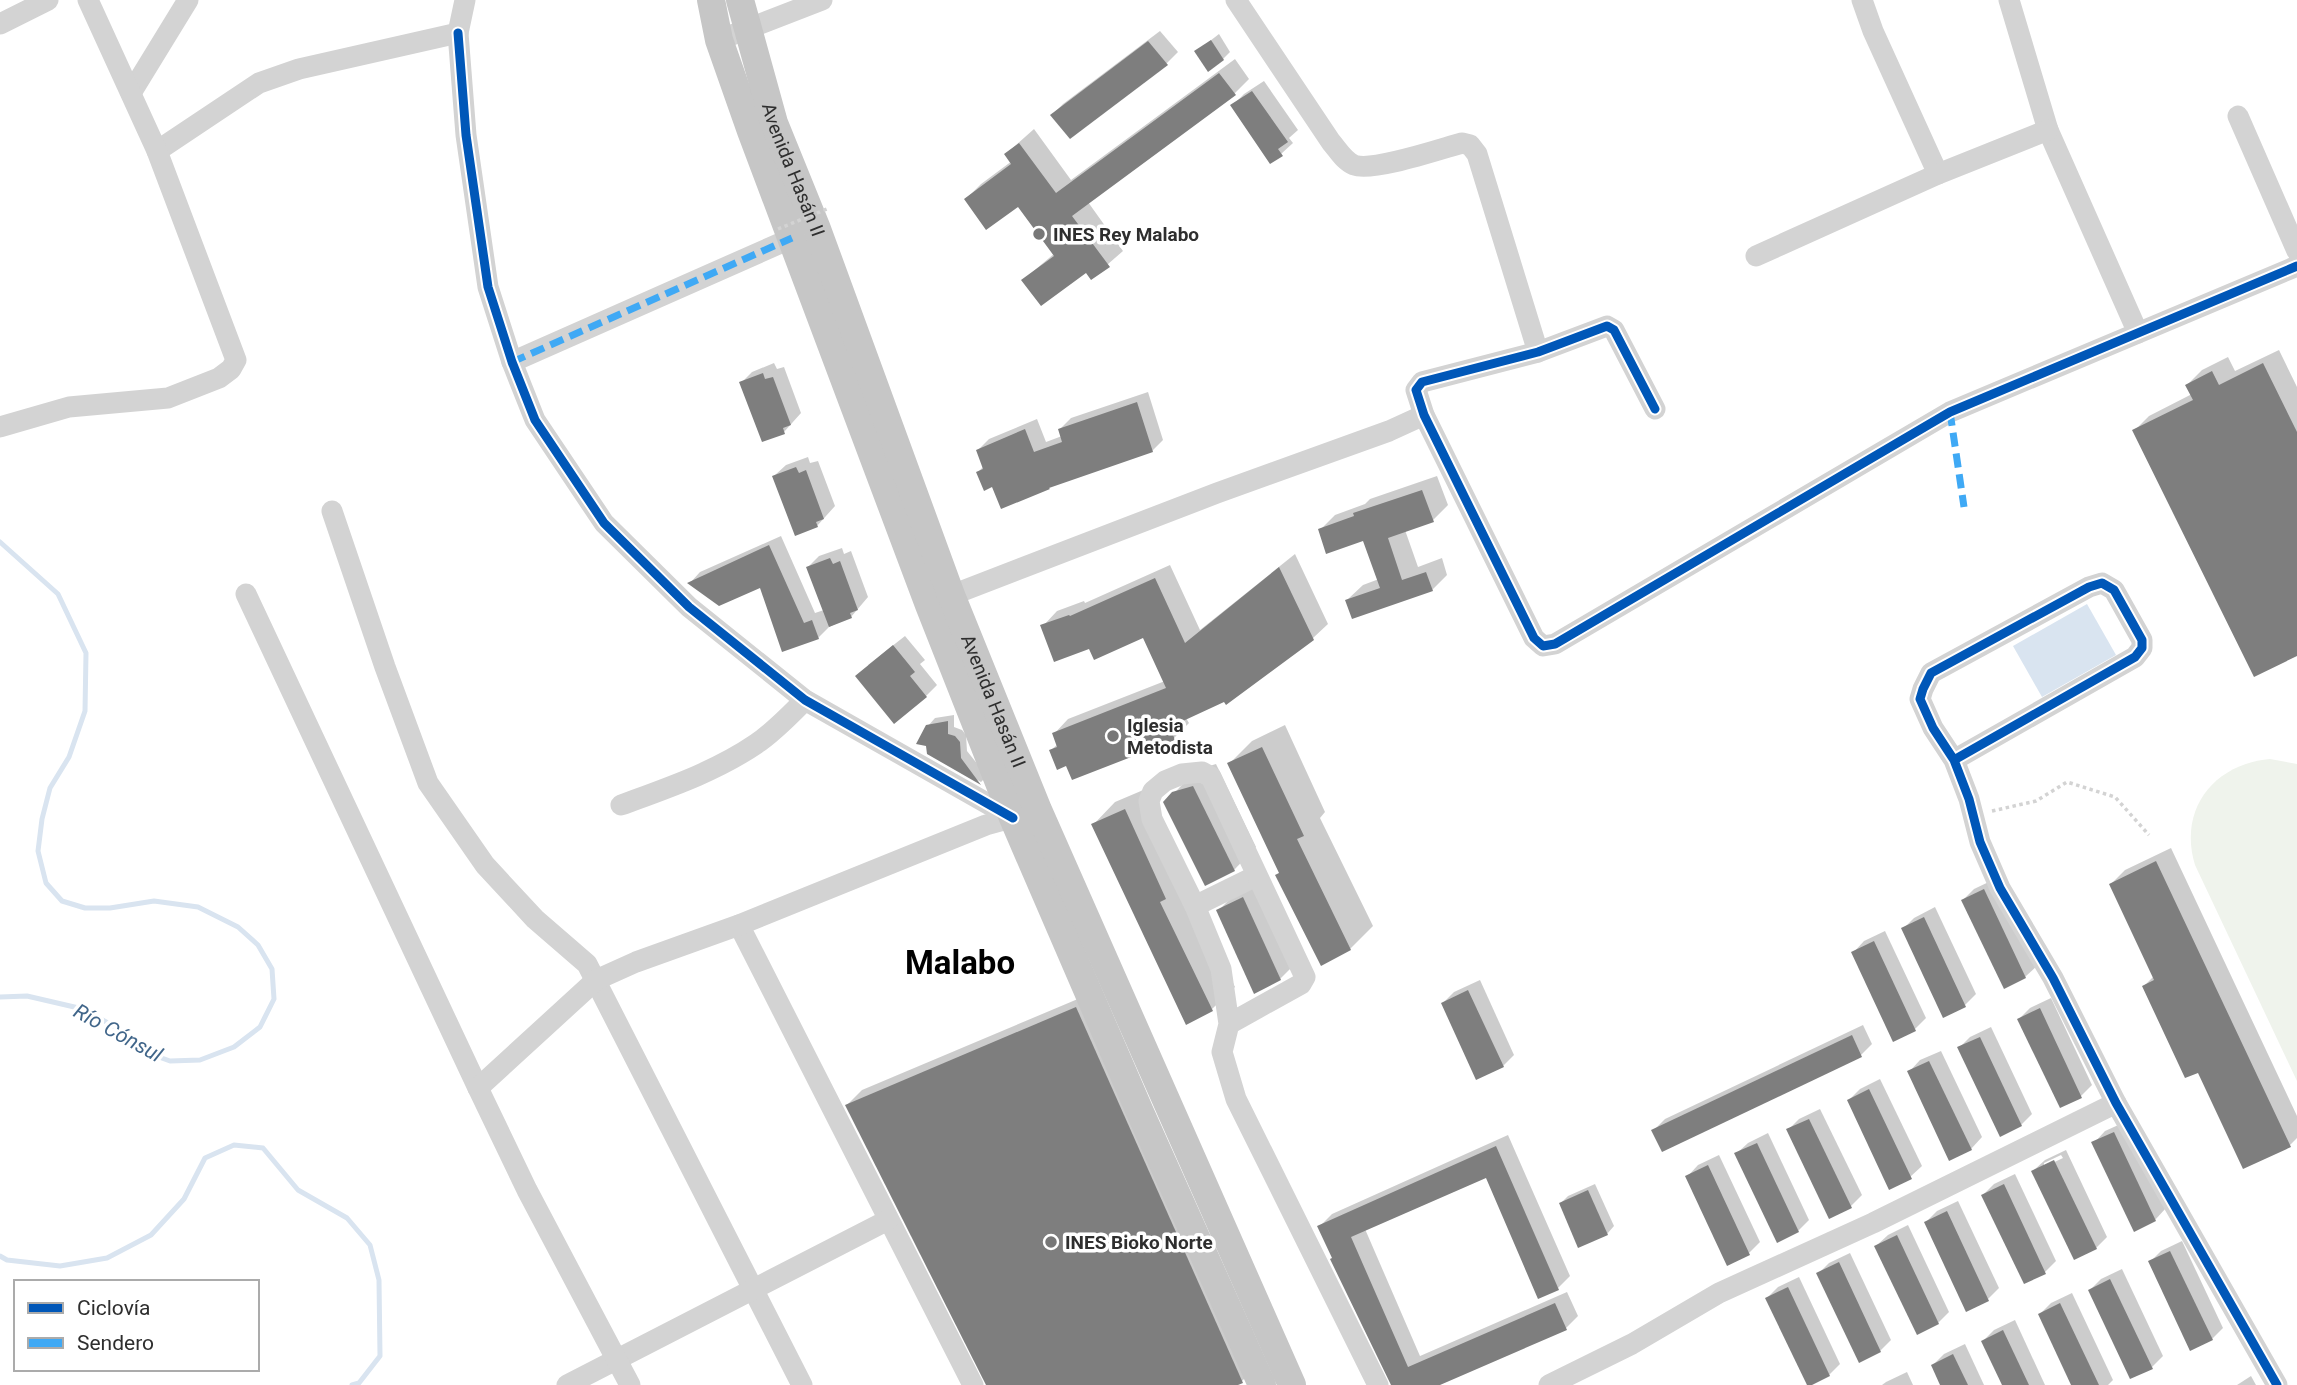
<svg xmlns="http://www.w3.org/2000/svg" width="2297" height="1385" font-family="Roboto,sans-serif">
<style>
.green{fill:#eff3ec}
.water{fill:#d9e4f0}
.shadow{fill:#0003;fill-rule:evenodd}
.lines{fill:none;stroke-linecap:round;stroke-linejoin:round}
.stream{stroke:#d9e4f0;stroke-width:5}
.building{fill:#7e7e7e}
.path{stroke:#d3d3d3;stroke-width:3.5;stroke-dasharray:3.5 3.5;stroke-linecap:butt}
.minor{stroke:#d3d3d3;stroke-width:21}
.major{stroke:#c6c6c6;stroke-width:28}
.path-bridge{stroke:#d3d3d3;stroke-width:3.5;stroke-dasharray:3.5 3.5;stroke-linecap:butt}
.quiet{stroke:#3fa9f5;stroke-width:7;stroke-dasharray:14 7;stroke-linecap:butt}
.cycleway-casing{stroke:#fff;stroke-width:13}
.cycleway{stroke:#0057b8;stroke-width:9}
.poi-dot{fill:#777;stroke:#fff;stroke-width:2.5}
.labels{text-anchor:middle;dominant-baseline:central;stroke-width:7;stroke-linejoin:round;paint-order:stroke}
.street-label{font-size:19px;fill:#2e2e2e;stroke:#fff}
.poi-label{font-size:19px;font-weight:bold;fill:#2e2e2e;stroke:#fff;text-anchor:start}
.water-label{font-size:21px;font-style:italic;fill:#41668a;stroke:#fff}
.town-label{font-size:33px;font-weight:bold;fill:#000;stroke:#fff}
</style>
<rect width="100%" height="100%" fill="#fff"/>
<!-- green -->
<path class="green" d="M2270,759L2297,764V1081L2195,865C2178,809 2214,764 2270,759Z"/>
<!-- water -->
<polygon class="water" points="2087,604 2116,655 2042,697 2013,646"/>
<!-- shadow -->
<g class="shadow">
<polygon points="1160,31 1178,52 1167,63 1070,136 1052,115 1063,104"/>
<polygon points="1219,34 1230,52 1223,59 1197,51"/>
<polygon points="1235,59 1249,79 1235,93 1088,202 1123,251 1092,278 1086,270 1023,280 1055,253 1018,204 966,199 981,184 1012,161 1006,154 1034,129 1071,180"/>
<polygon points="1264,81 1298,130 1289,138 1293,143 1281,154 1233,105 1244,94"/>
<polygon points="2279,350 2297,387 2297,654 2134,431 2149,416 2192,394 2187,385 2202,370 2228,357 2235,371"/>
<polygon points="774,363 777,369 784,367 801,413 784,432 741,383 752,372"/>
<polygon points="1148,392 1163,440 1152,451 993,485 978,472 984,466 978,450 989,439 1037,419 1046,442 1062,436 1060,429 1071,418"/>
<polygon points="808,457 810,463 818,461 835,506 817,526 774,476 786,465"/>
<polygon points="1437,476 1448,505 1433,520 1405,530 1418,567 1442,558 1447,575 1432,590 1347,600 1363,585 1379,579 1364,539 1320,530 1335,515 1365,504 1370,499"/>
<polygon points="781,536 815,613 824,610 808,567 819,556 842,548 844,554 851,551 868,597 851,617 829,627 818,638 761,585 690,583 700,572"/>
<polygon points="1295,554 1328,624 1313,638 1225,700 1186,718 1189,723 1174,738 1067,764 1051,750 1058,744 1054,734 1068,719 1165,681 1144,635 1090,647 1043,626 1057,611 1084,601 1085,603 1170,565 1200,630"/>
<polygon points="905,636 925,660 920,664 937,685 926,696 868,665"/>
<polygon points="954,715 954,727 962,730 966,735 967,751 987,776 981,782 928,753 928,726 935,718"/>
<polygon points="1285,725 1325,812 1320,818 1373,926 1350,949 1230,763 1252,741"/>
<polygon points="1216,764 1256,847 1234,870 1165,803 1196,770"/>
<polygon points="1148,788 1183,880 1235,987 1212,1009 1093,825 1115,802"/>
<polygon points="2171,848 2297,1116 2297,1138 2290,1145 2199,1070 2144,986 2154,976 2111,884 2125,870"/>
<polygon points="1266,876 1303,956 1280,979 1218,911 1241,888"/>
<polygon points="1995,879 2037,966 2025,977 1963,900 1974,889"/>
<polygon points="1935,907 1976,994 1965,1005 1903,929 1914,918"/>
<polygon points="1885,931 1926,1018 1915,1029 1853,953 1864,941"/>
<polygon points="1480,980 1514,1055 1503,1066 1443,1003 1454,992"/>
<polygon points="1092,993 1257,1366 1242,1381 1233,1385 987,1385 847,1105 862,1090"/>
<polygon points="2051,998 2092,1085 2081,1096 2060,1106 2019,1019 2030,1008"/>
<polygon points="1863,1025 1872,1044 1861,1055 1653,1131 1665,1119"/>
<polygon points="1991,1027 2032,1114 2021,1125 1959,1048 1970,1037"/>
<polygon points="1941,1051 1982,1137 1971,1149 1909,1072 1920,1060"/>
<polygon points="1880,1079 1922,1166 1910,1177 1849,1100 1860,1089"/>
<polygon points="1820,1109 1862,1195 1850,1207 1788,1130 1799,1119"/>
<polygon points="2125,1122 2166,1208 2155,1220 2135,1229 2094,1143 2105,1131"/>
<polygon points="1768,1133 1809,1220 1798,1231 1736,1154 1748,1143"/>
<polygon points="1508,1135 1570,1276 1558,1288 1486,1176 1365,1229 1420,1356 1567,1292 1578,1316 1566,1328 1436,1385 1393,1385 1320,1226 1332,1214"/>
<path d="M2066,1150L2107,1237L2096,1248L2033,1171L2045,1160ZM2061,1155L2063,1158L2044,1167V1163Z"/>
<polygon points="1719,1155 1760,1242 1749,1253 1687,1177 1698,1165"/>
<polygon points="2015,1174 2056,1261 2045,1272 2024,1282 1983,1195 1994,1184"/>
<polygon points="1595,1184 1614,1226 1607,1234 1561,1203 1568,1196"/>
<polygon points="1958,1201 1999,1288 1988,1299 1926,1222 1937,1211"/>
<polygon points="1908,1225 1949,1312 1938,1323 1876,1246 1888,1235"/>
<polygon points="2182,1241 2223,1328 2212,1339 2150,1262 2161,1251"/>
<polygon points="1850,1253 1891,1340 1880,1351 1818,1274 1829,1263"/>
<polygon points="2122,1269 2163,1356 2152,1367 2090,1290 2101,1279"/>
<polygon points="1799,1277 1840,1364 1829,1375 1767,1298 1778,1287"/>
<polygon points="2072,1293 2113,1380 2108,1385 2073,1385 2040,1314 2051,1303"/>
<polygon points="2015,1320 2045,1385 2004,1385 1983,1341 1994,1330"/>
<polygon points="1965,1344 1984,1385 1942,1385 1933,1365 1944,1354"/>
<polygon points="1907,1372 1913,1385 1882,1385 1886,1382"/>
<polygon points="2251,1376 2256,1385 2237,1385"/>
</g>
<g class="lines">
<!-- stream -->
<g class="stream">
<polyline points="0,542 58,594 86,653 85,711 69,757 50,788 42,819 38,851 46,883 62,901 85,908 110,908 154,901 198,907 238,927 258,945 272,969 274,999 260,1027 234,1047 200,1060 170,1061 148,1053 124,1032 83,1009 27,996 0,997"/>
<polyline points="0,1256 7,1260 60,1266 107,1258 151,1235 184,1199 205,1158 234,1145 263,1148 298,1190 347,1218 370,1245 379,1280 380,1356 359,1383 352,1385"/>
</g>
</g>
<!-- building -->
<g class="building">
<polygon points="1211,40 1224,60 1208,72 1194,51"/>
<polygon points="1148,41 1168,65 1070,139 1050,115"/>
<polygon points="1219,73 1236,95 1072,216 1110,267 1091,280 1086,273 1041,306 1021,280 1054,256 1018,207 986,230 964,199 1011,164 1004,154 1019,143 1056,193"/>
<polygon points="1252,91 1288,142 1278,149 1283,156 1270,164 1230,105"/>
<polygon points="2263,363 2297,432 2297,656 2254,677 2132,430 2193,400 2185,385 2212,371 2219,385"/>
<polygon points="763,373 765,379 773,377 791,425 783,428 785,434 762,442 739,382"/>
<polygon points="1137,402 1153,452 1049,488 1050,489 1001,509 992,487 984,491 976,472 983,469 976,450 1025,429 1034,452 1062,442 1058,429"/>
<polygon points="796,467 799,473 806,470 824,519 816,522 818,527 795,536 772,476"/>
<polygon points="1422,490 1434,522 1388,538 1402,580 1426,572 1433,591 1352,619 1345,600 1380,588 1363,541 1326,554 1318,529 1354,516 1353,513"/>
<polygon points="769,545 804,623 812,620 819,639 782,652 760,588 719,606 687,583"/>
<polygon points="830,558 833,564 840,561 858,610 850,613 852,618 829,627 806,567"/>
<polygon points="1279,567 1314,640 1226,705 1224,702 1170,727 1175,740 1072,780 1066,766 1057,770 1049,750 1057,747 1052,733 1166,688 1143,638 1094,660 1089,649 1054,662 1040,625 1069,615 1070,616 1155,578 1185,643"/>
<polygon points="893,645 915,672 910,676 927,697 894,724 855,676"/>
<polygon points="948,721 948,734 955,736 960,742 961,758 981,785 927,754 926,746 916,744 926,725"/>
<polygon points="1262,747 1304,836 1297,839 1351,950 1321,966 1275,875 1279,873 1227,763"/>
<polygon points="1193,786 1235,871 1205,886 1163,802 1172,792"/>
<polygon points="1125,809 1166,899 1160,902 1213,1011 1186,1025 1091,824"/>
<polygon points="2156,861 2291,1147 2243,1169 2198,1073 2185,1078 2142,986 2154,980 2109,884"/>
<polygon points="1984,889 2026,978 2004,989 1961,900"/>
<polygon points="1243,897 1281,980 1254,994 1216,910"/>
<polygon points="1924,917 1966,1007 1943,1018 1901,928"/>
<polygon points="1874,941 1916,1031 1893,1042 1851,952"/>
<polygon points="1468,990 1504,1067 1476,1080 1441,1003"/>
<polygon points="1076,1007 1243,1383 1238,1385 986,1385 845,1105"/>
<polygon points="2040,1008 2082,1098 2060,1108 2017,1019"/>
<polygon points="1852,1035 1862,1057 1662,1152 1651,1130"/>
<polygon points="1980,1037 2022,1126 2000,1137 1957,1047"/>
<polygon points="1929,1061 1972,1150 1949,1161 1907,1071"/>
<polygon points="1869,1089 1912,1179 1889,1190 1847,1100"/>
<polygon points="1809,1119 1852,1208 1829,1219 1786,1129"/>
<polygon points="2114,1132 2156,1221 2134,1232 2091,1142"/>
<polygon points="1757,1143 1799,1232 1777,1243 1734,1153"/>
<polygon points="1496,1146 1559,1290 1538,1299 1486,1178 1351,1237 1408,1367 1555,1303 1567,1330 1440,1385 1391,1385 1330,1259 1332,1258 1317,1226"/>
<polygon points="2054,1160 2097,1249 2074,1260 2031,1171"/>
<polygon points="1708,1165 1750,1255 1727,1266 1685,1176"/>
<polygon points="2004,1184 2046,1274 2024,1284 1981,1195"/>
<polygon points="1588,1190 1608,1235 1578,1248 1559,1203"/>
<polygon points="1947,1211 1989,1301 1966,1312 1924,1222"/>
<polygon points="1897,1235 1939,1324 1917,1335 1874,1246"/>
<polygon points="2170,1251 2213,1340 2190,1351 2148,1261"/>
<polygon points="1839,1262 1881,1352 1859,1363 1816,1273"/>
<polygon points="2110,1279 2153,1369 2130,1379 2088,1290"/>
<polygon points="1788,1287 1830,1376 1812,1385 1807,1385 1765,1298"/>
<polygon points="2060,1303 2099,1385 2071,1385 2038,1314"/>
<polygon points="2003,1330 2029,1385 2002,1385 1981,1341"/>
<polygon points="1953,1354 1968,1385 1940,1385 1931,1365"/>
</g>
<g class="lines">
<!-- path -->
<polyline class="path" points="1992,811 2036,801 2067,782 2115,797 2149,835"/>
<!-- minor -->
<g class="minor">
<path d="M1236,0L1331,142C1338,150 1344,161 1354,165C1373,172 1440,149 1462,143L1470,145L1477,154L1538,352"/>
<polyline points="1862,0 1873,31 1938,174"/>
<polyline points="2009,0 2048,130 2138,333"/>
<polyline points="0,24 48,0"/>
<polyline points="458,33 466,135 488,287 512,362 535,420 604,523 689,607 805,700 1013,818"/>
<polyline points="719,40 822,0"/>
<polyline points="131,93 188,0"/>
<polyline points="2238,116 2297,251"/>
<polyline points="157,151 259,83 299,69 458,33 465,0"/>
<polyline points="1756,256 1938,174 2048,130"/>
<polyline points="512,362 792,238"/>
<polyline points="1655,409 1614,330 1607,326 1538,352 1422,382 1416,390 1424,415 1534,638 1543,646 1555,644 1950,412 2297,266"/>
<polyline points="0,427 69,407 168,398 219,378 231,369 236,360 157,151 88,0"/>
<polyline points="332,511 385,667 428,783 485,865 535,919 587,964 802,1385"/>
<polyline points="246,594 478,1088"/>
<polyline points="939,600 1217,493 1389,431 1424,415"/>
<polyline points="1954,760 2135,657 2142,648 2142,640 2114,590 2102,583 2089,587 1931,673 1923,689 1920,699 1933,728 1954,760 1969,799 1980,842 2000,888 2053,978 2116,1103 2277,1385"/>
<path d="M621,805C667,788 715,772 756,744C774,732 789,716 805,700"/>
<polyline points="1195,906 1256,876"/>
<polyline points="739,925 973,1385"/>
<polyline points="1229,1024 1301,984 1305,977 1211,777 1202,772 1182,774 1165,781 1153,791 1149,801 1152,819 1195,906 1221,969 1229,1024 1222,1052 1236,1099 1378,1385"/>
<polyline points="567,1385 888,1220"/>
<polyline points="630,1385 527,1190 478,1088 596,980 636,962 739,925 986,825 1018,816"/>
<polyline points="1549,1385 1632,1344 1719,1293 1873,1223 2116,1103"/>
</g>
<!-- major -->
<g class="major">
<polyline points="711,0 719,40 751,131 929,605 1013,818 1140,1112 1262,1385"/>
<path id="s1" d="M740,0L774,123L817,229L951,595L1038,810L1292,1385"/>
</g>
<!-- path-bridge -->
<polyline class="path-bridge" points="778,229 827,209"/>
<!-- quiet -->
<g class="quiet">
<polyline points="512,362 792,238"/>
<polyline points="1950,412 1964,507"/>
</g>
<!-- cycleway casing -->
<g class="cycleway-casing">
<g id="cycleway">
<polyline points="458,33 466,135 488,287 512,362 535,420 604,523 689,607 805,700 1013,818"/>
<polyline points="1655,409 1614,330 1607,326 1538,352 1422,382 1416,390 1424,415 1534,638 1543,646 1555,644 1950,412 2297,266"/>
<polyline points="1954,760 2135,657 2142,648 2142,640 2114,590 2102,583 2089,587 1931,673 1923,689 1920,699 1933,728 1954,760 1969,799 1980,842 2000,888 2053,978 2116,1103 2277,1385"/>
</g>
</g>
<!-- cycleway -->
<use href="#cycleway" class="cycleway"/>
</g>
<!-- markers -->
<g class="poi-dot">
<circle cx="1039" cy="234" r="7"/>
<circle cx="1113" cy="736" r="7"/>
<circle cx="1051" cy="1242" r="7"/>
</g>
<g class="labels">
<!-- street labels -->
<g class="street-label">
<text stroke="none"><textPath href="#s1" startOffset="178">Avenida Hasán II</textPath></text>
<text stroke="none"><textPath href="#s1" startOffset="746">Avenida Hasán II</textPath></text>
</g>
<!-- poi labels -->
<g class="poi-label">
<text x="1053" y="234">INES Rey Malabo</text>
<text x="1127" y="725">Iglesia<tspan x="1127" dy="22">Metodista</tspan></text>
<text x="1065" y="1242">INES Bioko Norte</text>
</g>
<!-- water labels -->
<g class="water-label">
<text transform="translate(118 1033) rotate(29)">Río Cónsul</text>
</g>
<!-- town labels -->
<g class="town-label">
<text x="960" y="962">Malabo</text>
</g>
</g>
<!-- legend -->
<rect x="14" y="1280" width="245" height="91" fill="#ffffff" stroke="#ababab" stroke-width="2"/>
<rect x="28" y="1303" width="35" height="10" fill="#0057b8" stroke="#ababab" stroke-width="2"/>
<text x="77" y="1315" font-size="21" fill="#2e2e2e">Ciclovía</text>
<rect x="28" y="1338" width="35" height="10" fill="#3fa9f5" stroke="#ababab" stroke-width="2"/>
<text x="77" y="1350" font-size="21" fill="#2e2e2e">Sendero</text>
</svg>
